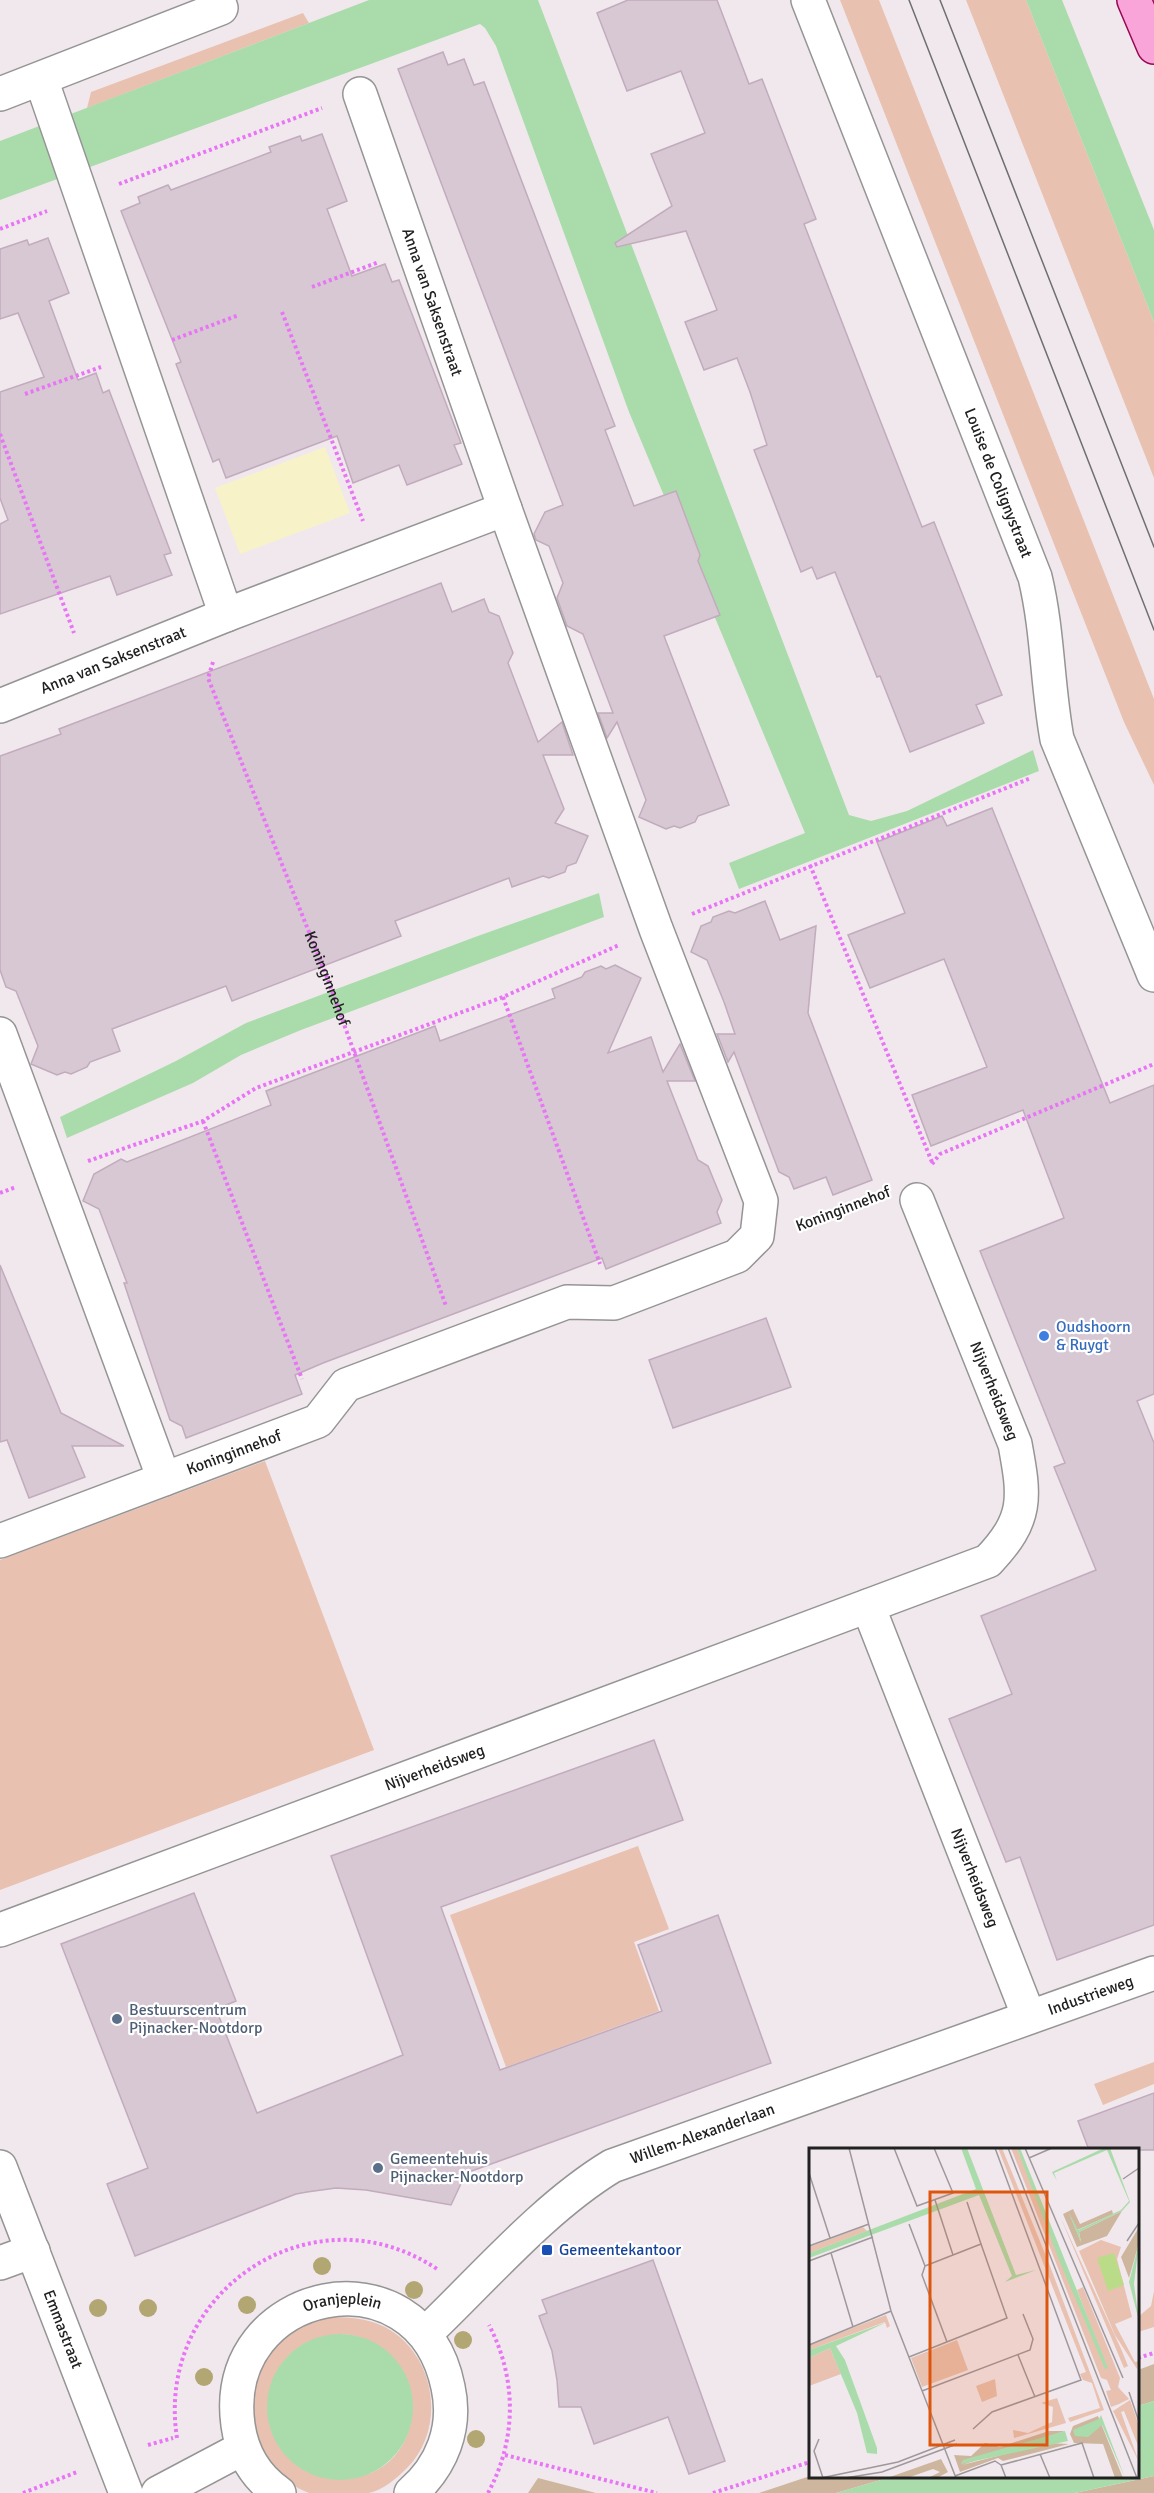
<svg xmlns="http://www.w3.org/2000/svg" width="1154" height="2493" font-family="Signika,sans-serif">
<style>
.grass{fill:#e8c1b0;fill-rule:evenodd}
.forest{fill:#ceb69e}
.park{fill:#f8f2c8}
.water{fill:#aadcab}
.building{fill:#d7c8d4;stroke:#c2abbd;stroke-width:1.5}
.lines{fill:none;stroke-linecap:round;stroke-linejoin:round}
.minor-casing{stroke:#959595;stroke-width:36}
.major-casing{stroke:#980654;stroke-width:36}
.path{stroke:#e875f5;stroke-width:4;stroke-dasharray:3 3;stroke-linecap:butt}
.minor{stroke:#fff;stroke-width:33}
.major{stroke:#f9a5da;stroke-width:33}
.tram{stroke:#6f6f6f;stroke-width:1.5}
.tree{fill:#b2a673}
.shop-dot{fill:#3f7fe0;stroke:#fff;stroke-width:2}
.service-dot{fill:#5c6f8a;stroke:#fff;stroke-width:2}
.transit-dot{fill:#1a4fb4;stroke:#fff;stroke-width:2}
.labels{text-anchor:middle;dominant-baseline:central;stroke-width:4.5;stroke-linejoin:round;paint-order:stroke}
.street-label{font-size:16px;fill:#212121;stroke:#fff}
.shop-label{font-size:16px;fill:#366cbe;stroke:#fff;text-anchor:start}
.service-label{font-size:16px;fill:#4e5e75;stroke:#fff;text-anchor:start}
.transit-label{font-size:16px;fill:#164399;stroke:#fff;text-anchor:start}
.inset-road{fill:none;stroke:#9e989b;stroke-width:1.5}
.view{fill:#de560d;fill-opacity:0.15;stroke:#de560d;stroke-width:3}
.inset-edge{fill:none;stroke:#212121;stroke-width:3}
</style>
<rect width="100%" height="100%" fill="#f1e8ed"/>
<!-- grass -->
<g class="grass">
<polygon points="840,0 879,0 1154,699 1154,785 1124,722"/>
<polygon points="966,0 1026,0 1154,322 1154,478"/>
<polygon points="303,13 309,23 87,108 91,92"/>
<polygon points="265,1461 374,1750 0,1890 0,1560"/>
<polygon points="638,1846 669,1929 634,1942 659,2011 506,2067 450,1915"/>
<polygon points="1154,2062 1154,2084 1103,2105 1094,2084"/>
<polygon points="1154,2291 1154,2327 1138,2332 1138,2317 1151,2306"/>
<path d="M323,2317C345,2317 365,2317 385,2327C436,2354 447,2428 407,2468C397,2478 383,2490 369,2493C351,2493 328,2493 309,2493C278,2481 261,2456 254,2425C252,2419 249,2412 249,2407C249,2398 259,2367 263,2358C275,2336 301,2327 323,2317ZM345,2334C438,2347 432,2479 340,2479C319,2479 301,2471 287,2456C256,2425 264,2368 302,2345C316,2337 329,2336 345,2334Z"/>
</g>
<!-- forest -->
<g class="forest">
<polygon points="1154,2364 1154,2401 1138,2406 1138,2370"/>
<polygon points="810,2476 891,2477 836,2493 759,2493"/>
<polygon points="1154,2476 1154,2493 1075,2493"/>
<polygon points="538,2478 596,2493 528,2493"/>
</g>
<!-- park -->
<polygon class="park" points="325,447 350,513 240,554 215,488"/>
<!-- water -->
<g class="water">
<polygon points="369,0 538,0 849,815 871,821 907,811 1033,750 1039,771 739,889 729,863 805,833 629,412 496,46 485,28 480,24 0,200 0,141"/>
<polygon points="1026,0 1062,0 1154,230 1154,322"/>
<polygon points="599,893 604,917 301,1030 241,1055 193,1083 67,1138 60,1117 176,1061 246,1023 475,937"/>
<circle cx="340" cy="2407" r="73"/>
<polygon points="1154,2401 1154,2476 1075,2493 836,2493 891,2477 1138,2476 1138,2406"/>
</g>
<!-- building -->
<g class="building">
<polygon points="628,0 717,0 749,84 762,79 816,219 804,224 876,410 922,527 934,522 1002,695 976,705 984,723 910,752 880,676 877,677 835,572 817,579 812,567 801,572 754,450 767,445 750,392 737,358 704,370 685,322 717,310 686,231 617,247 615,243 672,206 651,154 705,133 681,71 627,91 597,13"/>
<polygon points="443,52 448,65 464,59 474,85 484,82 615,426 605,430 634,506 676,491 700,555 698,561 720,615 664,636 729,805 698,816 695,822 680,828 674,826 666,829 639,817 646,800 617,722 607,738 598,713 613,713 583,634 567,626 557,598 563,583 549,546 536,540 534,534 545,512 563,505 398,69"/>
<polygon points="322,134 347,201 327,209 352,276 385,264 392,282 399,280 461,443 454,445 462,464 407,485 399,465 353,483 337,436 226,478 219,459 213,462 176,364 181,362 121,211 140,203 138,197 168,185 171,190 271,152 269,147 300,136 302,141"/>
<polygon points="48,238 69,293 49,301 78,380 96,373 103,393 109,390 171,553 164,555 172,575 117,595 110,576 0,614 0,524 8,520 0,498 0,392 44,377 18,313 0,319 0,249 27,240 29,245"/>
<polygon points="441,583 452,612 484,599 489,612 499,616 513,653 508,663 538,742 562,722 573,755 543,755 564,809 555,823 588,836 576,863 567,866 565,872 549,878 543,876 512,887 509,878 395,921 401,936 232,1001 226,986 112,1029 120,1051 90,1062 87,1067 71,1074 65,1072 57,1075 31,1064 38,1046 16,991 6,987 0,970 0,756 61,734 59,729"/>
<polygon points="992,808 1110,1103 1154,1085 1154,1394 1137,1401 1154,1443 1154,1925 1057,1960 1020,1857 1006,1862 949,1719 1012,1694 981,1616 1096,1570 1054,1467 1065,1463 980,1251 1064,1218 1023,1110 931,1146 912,1095 987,1067 944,959 870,988 848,935 905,913 877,842 942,816 947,826"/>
<polygon points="765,901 780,940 816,926 808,1013 872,1180 833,1195 826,1177 794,1189 789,1177 779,1172 734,1052 728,1062 717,1034 735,1034 724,1002 707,960 691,952 701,926 711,922 713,917 729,911 735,913"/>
<polygon points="615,965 641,978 608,1053 651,1037 663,1072 680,1044 695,1081 667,1081 698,1160 708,1166 722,1200 717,1212 721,1223 606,1269 602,1258 323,1363 295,1375 302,1394 186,1438 182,1426 170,1420 124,1283 127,1283 99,1209 83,1201 94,1174 121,1159 127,1162 271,1105 266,1091 435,1026 440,1041 555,998 552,989 582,977 585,972 601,966 606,969"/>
<polygon points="0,1265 61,1413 124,1446 72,1446 85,1477 29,1498 7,1440 0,1442"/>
<polygon points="766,1318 791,1387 673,1428 649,1360"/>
<polygon points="654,1740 683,1820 441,1907 484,2026 500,2070 662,2011 638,1945 718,1915 771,2063 466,2173 451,2205 366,2190 336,2188 307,2192 296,2194 135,2256 107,2184 148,2168 61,1944 194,1893 236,2001 216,2009 257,2113 403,2055 331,1856"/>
<polygon points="1154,2093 1154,2150 1089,2150 1078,2121"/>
<polygon points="653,2260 725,2461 689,2474 668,2417 594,2444 581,2407 559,2407 557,2380 552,2351 539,2316 547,2313 542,2300"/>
</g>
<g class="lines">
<!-- minor casing -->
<g class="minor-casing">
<g id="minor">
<path id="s2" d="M808,0L1035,577C1048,631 1047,684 1057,739L1154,975"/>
<polyline points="41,79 226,615"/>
<polyline points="0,94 221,8 218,0"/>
<path id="s3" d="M0,706L226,615L505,509L360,94"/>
<polyline points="0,1034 164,1479"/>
<path id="s4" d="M0,1541L318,1421L346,1385L567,1302L614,1303L737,1256L757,1236L761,1201L656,929L505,509"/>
<path id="s5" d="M868,1606L1029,2017"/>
<path id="s6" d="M0,1930L988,1561C1028,1519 1025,1498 1015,1444L917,1200"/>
<path id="s7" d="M0,2167L126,2493"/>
<polyline points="0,2263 33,2251"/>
<path id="s8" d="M425,2334C484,2278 543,2208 612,2166L1154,1973"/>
<polyline points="158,2493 243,2448"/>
<path id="s9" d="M279,2493C256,2477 242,2454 238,2425C219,2287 419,2245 448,2387C457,2428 442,2466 411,2493"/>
</g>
</g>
<!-- major casing -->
<g class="major-casing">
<polyline id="major" points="1134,0 1154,47"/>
</g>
<!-- path -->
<g class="path">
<polyline points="119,184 322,108"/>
<polyline points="0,229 47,211"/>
<polyline points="312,287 379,262"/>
<polyline points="282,312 363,521"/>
<polyline points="172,340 239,315"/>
<polyline points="25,394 101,367"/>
<polyline points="0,434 74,633"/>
<path id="s1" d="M213,662L208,678L328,980L446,1306"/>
<polyline points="810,865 932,1162"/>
<polyline points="692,914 1031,778"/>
<polyline points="503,997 600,1264"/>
<polyline points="203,1121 302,1379"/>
<polyline points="88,1161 203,1121 256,1088 503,997 619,945"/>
<polyline points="932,1164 940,1154 1154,1064"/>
<polyline points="0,1193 16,1187"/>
<polyline points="798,1226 878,1195"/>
<polyline points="1138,2358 1154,2353"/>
<path d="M177,2438C154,2292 313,2186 437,2269"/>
<polyline points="148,2445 173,2438"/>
<polyline points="505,2455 657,2493"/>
<polyline points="23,2493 77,2472"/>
<path d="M488,2493C517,2439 517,2379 489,2325"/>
<polyline points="713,2493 810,2462"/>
</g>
<!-- minor -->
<use href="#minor" class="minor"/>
<!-- major -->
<use href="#major" class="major"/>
<!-- tram -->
<g class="tram">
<polyline points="909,0 1154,630"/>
<polyline points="940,0 1154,547"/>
</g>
</g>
<!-- trees -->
<g class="tree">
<circle cx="322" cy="2266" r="9"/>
<circle cx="414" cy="2290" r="9"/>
<circle cx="247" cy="2305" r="9"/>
<circle cx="98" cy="2308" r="9"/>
<circle cx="148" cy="2308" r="9"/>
<circle cx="463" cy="2340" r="9"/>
<circle cx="204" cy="2377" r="9"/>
<circle cx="476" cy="2439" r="9"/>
</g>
<!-- markers -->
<circle class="shop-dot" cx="1044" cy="1336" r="6"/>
<g class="service-dot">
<circle cx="117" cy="2019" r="6"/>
<circle cx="378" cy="2168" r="6"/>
</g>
<rect class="transit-dot" x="541" y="2244" width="12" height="12" rx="3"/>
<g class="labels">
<!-- street labels -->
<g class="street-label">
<text transform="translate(432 302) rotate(71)">Anna van Saksenstraat</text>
<text stroke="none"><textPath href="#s2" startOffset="519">Louise de Colignystraat</textPath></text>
<text stroke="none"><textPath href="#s3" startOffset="122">Anna van Saksenstraat</textPath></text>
<text stroke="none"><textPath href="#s1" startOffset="340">Koninginnehof</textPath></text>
<text transform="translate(843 1209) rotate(-21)">Koninginnehof</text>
<text transform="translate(994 1391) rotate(68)">Nijverheidsweg</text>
<text stroke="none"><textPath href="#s4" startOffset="250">Koninginnehof</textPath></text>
<text stroke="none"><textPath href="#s6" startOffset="464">Nijverheidsweg</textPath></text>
<text stroke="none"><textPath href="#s5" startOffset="292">Nijverheidsweg</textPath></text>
<text stroke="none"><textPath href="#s8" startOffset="760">Industrieweg</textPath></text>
<text stroke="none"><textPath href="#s8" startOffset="348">Willem-Alexanderlaan</textPath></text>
<text stroke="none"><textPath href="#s9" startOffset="267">Oranjeplein</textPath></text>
<text stroke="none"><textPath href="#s7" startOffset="174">Emmastraat</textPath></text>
</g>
<!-- shop labels -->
<g class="shop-label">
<text x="1056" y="1327">Oudshoorn<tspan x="1056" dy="18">&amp; Ruygt</tspan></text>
</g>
<!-- service labels -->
<g class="service-label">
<text x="129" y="2010">Bestuurscentrum<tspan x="129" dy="18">Pijnacker-Nootdorp</tspan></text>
<text x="390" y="2159">Gemeentehuis<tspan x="390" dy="18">Pijnacker-Nootdorp</tspan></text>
</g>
<!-- transit labels -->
<g class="transit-label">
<text x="559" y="2250">Gemeentekantoor</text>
</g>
</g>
<!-- overview -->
<g transform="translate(809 2148)">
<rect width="330" height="330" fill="#f1e8ed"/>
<path d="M189,0H193L241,118L295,262L261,274L259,270L291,260L283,235L274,232L271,226L277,224ZM202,0H208L298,220L268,142L274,139L311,230L309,239L320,251L310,256L302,259L297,243L302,242L298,232L292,230ZM251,68L313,203L319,218L315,220ZM54,79L58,83L0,105V99ZM292,92L312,99L308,111L323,169L306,176L326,214L330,213L328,221L306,187L270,103ZM77,167L81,178L78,180L76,174L0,202V197ZM148,192L159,222L113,239L102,210ZM21,200L32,226L0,238V210ZM186,231L188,248L173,254L167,238ZM248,250L257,275L205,290L204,282L219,285L243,274L244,259L232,255ZM321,252L330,278V300L315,263L312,264L330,314L304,263Z" fill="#e8c1b0"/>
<path d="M264,61L271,76L303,62L304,66L268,82L260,65L272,94L270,84L313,63L298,88L268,99L254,66ZM330,79V95L320,130L312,109ZM289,268L314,330H306L294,296L265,295L261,286L264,278ZM240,283H256L153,317L240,295L260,296L194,313L189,310L151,324L145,307L162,308L176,295L191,299ZM132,311L139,324L128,330H119L131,324L124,321L98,330H78Z" fill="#ceb69e"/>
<path d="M305,105L315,137L299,143L288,110Z" fill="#badc89"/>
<path d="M152,0H158L207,127L227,122L196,134L203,128L170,47L0,110V105L167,41ZM208,0H211L299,220L296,221L250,112ZM295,0H301L321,54L313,63L270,84L272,95L260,65L269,82L312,62L320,53L298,2L245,25L248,33L243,24ZM330,95L325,136L330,173L320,134ZM78,174L27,198L36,212L68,300V306L58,305L48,265L21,200L0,210V202ZM292,267L303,296L316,330L293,277L279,289L266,288L264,282L290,271ZM256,283L259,293L152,316L154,312Z" fill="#aadcab"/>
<path class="inset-road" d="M40,0L82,163L147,330M85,0L108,58L144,45L125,0M199,0L328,330M216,0L314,230M220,10L243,0M0,25L21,90M314,31L330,20M126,52L144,107M100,76L116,118L172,96L158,54M318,93L330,75M0,98L60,76M22,105L44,179M0,113L64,89M116,118L113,127L138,194M0,197L82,163M209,207L226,249M100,209L198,170L172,96M113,243L221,202L224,191L214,166M320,244L330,274M164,281L183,264L272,232L186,0M10,291L5,303L14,330M231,306L241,330M146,328L186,313L192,317M12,330L89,314L146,292M36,330L73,324L148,296M197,330L192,317L273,295L285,330"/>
<path class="view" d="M121,44H238V297H121Z"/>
<rect width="330" height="330" class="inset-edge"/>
</g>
</svg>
